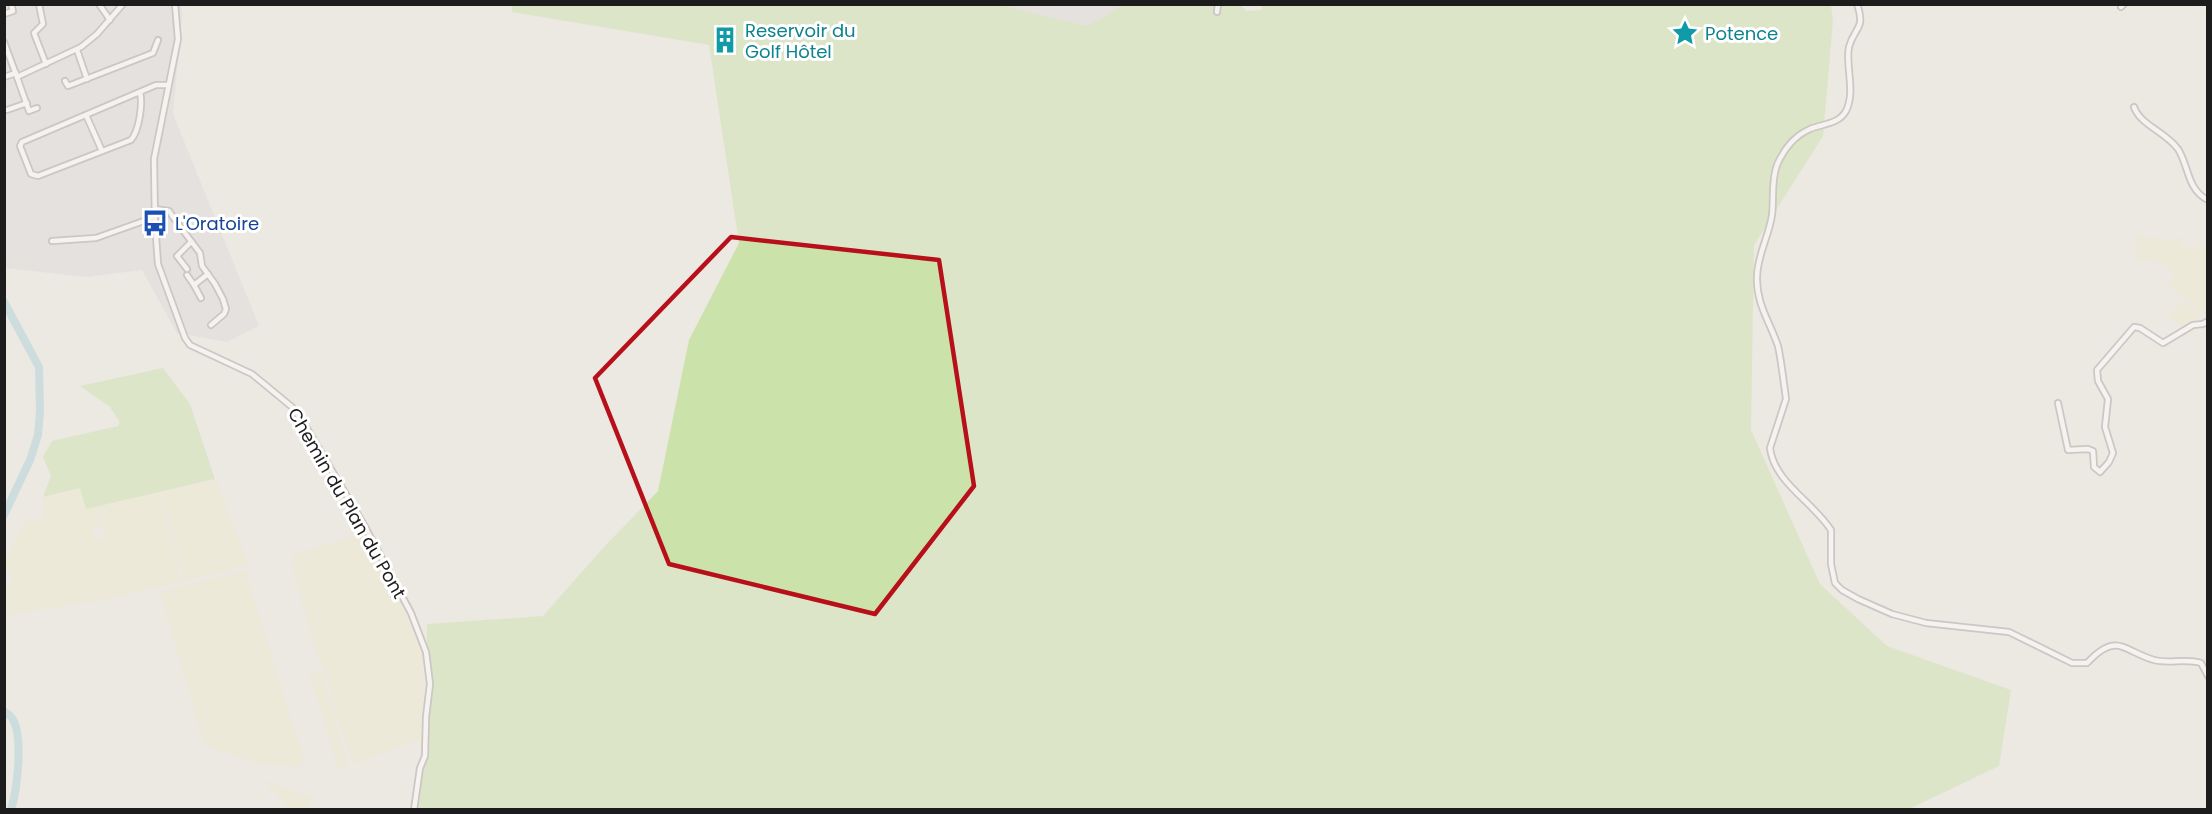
<svg xmlns="http://www.w3.org/2000/svg" width="2212" height="814" font-family="Poppins,sans-serif">
<style>
.residential{fill:#dad9d9}
.farmland{fill:#eaeacf}
.grass{fill:#cbe3ab}
.lines{fill:none;stroke-linecap:round;stroke-linejoin:round}
.river{stroke:#a6cfd7;stroke-width:8}
.minor-casing{stroke:#a0a0a0;stroke-width:8}
.minor{stroke:#fff;stroke-width:4.5}
.marked{fill:none;stroke:#b8101b;stroke-width:4.5;stroke-linejoin:round}
.labels{text-anchor:middle;dominant-baseline:central;stroke-width:6;stroke-linejoin:round;paint-order:stroke}
.culture-label{font-size:18px;fill:#0d838f;stroke:#fff;text-anchor:start}
.transit-label{font-size:18px;fill:#164399;stroke:#fff;text-anchor:start}
.street-label{font-size:18px;fill:#1c1c1c;stroke:#fff}
</style>
<rect width="100%" height="100%" fill="#ece8e2"/>
<!-- residential -->
<g class="residential">
<polygon points="5,5 181,5 182,15 173,114 259,326 227,342 177,333 142,270 86,277 5,268"/>
<polygon points="995,5 1125,5 1088,26"/>
</g>
<!-- farmland -->
<g class="farmland">
<polygon points="2138,236 2174,240 2181,236 2182,248 2207,246 2208,311 2205,315 2168,283 2176,275 2163,263 2136,259"/>
<polygon points="2183,301 2200,316 2185,329 2169,315"/>
<polygon points="216,481 248,565 184,581 163,491"/>
<polygon points="81,488 86,508 98,506 102,526 92,527 94,540 104,538 108,564 100,504 161,490 181,582 115,597 112,594 110,599 5,615 5,586 8,585 14,577 5,567 4,563 25,522 45,517 43,497"/>
<polygon points="363,533 398,597 423,655 422,739 354,763 335,710 328,682 312,638 291,559 293,555"/>
<polygon points="245,571 296,736 302,749 303,761 300,767 261,764 212,748 204,742 160,592"/>
<polygon points="322,672 348,765 338,768 310,674"/>
<polygon points="262,780 310,797 310,809 291,809"/>
</g>
<!-- grass -->
<g class="grass">
<polygon points="995,4 1088,26 1125,4 1240,5 1247,11 1261,10 1263,4 1831,5 1833,21 1823,136 1754,245 1751,430 1820,584 1887,646 2011,690 1999,766 1907,810 417,810 420,783 427,759 427,624 543,616 603,548 658,491 689,340 739,243 709,45 512,12 512,5"/>
<polygon points="163,368 190,404 215,479 86,509 80,488 43,497 51,476 43,457 52,441 118,426 120,422 110,407 80,386"/>
</g>
<g class="lines">
<!-- river -->
<g class="river">
<polyline points="4,302 39,367 40,411 38,435 30,460 4,515"/>
<path d="M4,711C7,714 10,715 12,718C24,736 17,790 11,810"/>
</g>
<!-- minor casing -->
<g class="minor-casing">
<g id="minor">
<polyline points="39,4 43,24 34,33 46,64"/>
<polyline points="99,4 110,20"/>
<polyline points="175,4 178,39 154,159 155,223 158,264 185,338 190,345 252,374 292,407 305,425 364,525 411,613 426,652 430,684 426,717 425,756 420,768 414,810"/>
<path d="M1857,4C1866,30 1854,27 1849,47C1845,66 1856,91 1846,111C1839,124 1822,124 1810,129C1794,136 1784,149 1777,165C1771,180 1774,199 1772,215C1769,236 1757,256 1757,277C1756,304 1770,322 1778,346C1781,359 1783,378 1785,391L1786,399L1770,448C1774,482 1813,502 1831,530V564L1835,583L1842,590L1858,599L1892,614L1926,623L2009,632L2072,663H2087C2117,631 2123,651 2154,660C2169,664 2186,658 2201,663L2208,676"/>
<polyline points="2121,7 2124,4"/>
<polyline points="1217,12 1218,4"/>
<polyline points="4,14 13,11 11,4"/>
<polyline points="4,42 17,77"/>
<polyline points="77,50 87,79"/>
<polyline points="4,77 16,73"/>
<polyline points="65,81 68,86 153,53 158,40"/>
<path d="M140,92C143,104 139,131 131,140L38,176L31,174L20,146L22,142L156,85H167"/>
<path d="M2134,107C2141,126 2165,131 2178,149C2189,166 2187,190 2208,200"/>
<polyline points="37,108 29,111 17,77 81,47 97,34 123,4"/>
<polyline points="7,110 27,103"/>
<polyline points="86,115 102,151"/>
<polyline points="155,209 169,211 173,217 200,253 202,266 215,284 223,299 226,309 224,314 211,325"/>
<polyline points="52,241 96,238 155,217"/>
<polyline points="187,269 177,256 191,242"/>
<polyline points="187,275 194,285 208,274"/>
<polyline points="194,285 201,298"/>
<polyline points="2058,403 2068,450 2088,449 2093,451 2094,467 2100,472 2109,462 2113,453 2105,427 2108,399 2098,381 2097,370 2134,327 2140,328 2163,343 2193,325 2203,324 2208,321"/>
</g>
</g>
<!-- minor -->
<use href="#minor" class="minor"/>
</g>
<!-- marked area -->
<path d="M0 0H2212V814H0ZM731,237L939,260L974,486L875,614L669,564L595,378Z" fill="#ece8e2" fill-opacity=".55" fill-rule="evenodd"/>
<path class="marked" d="M731,237L939,260L974,486L875,614L669,564L595,378Z"/>
<!-- icons -->
<defs>
<g id="sight-bare" transform="scale(2.07)"><path d="M0-6L1.8-2.2L6-1.7L2.9 1.2L3.7 5.4L0 3.3L-3.7 5.4L-2.9 1.2L-6-1.7L-1.8-2.2Z" fill="#0f9aa8" stroke="#fff" stroke-width="2.5" paint-order="stroke"/></g>
<g id="building-bare" transform="scale(2.07)"><path d="M-4-6H4V6H1V3H-1V6H-4ZM-2.5-4.3h1.7v1.8h-1.7ZM.8-4.3h1.7v1.8H.8ZM-2.5-1h1.7V.8h-1.7ZM.8-1h1.7V.8H.8Z" fill="#0f9aa8" stroke="#fff" stroke-width="2.5" paint-order="stroke"/></g>
<g id="bus-bare" transform="scale(2.07)"><path d="M-5-6H5V4H4V6H2V4H-2V6H-4V4H-5ZM-3.5-4V0h7V-4ZM-3.5 1.2v1.5H-2V1.2ZM2 1.2v1.5H3.5V1.2Z" fill="#1a4fb4" stroke="#fff" stroke-width="2.5" paint-order="stroke"/></g>
</defs>
<g fill-rule="evenodd">
<use href="#sight-bare" x="1685" y="33"/>
<use href="#building-bare" x="725" y="40"/>
<use href="#bus-bare" x="155" y="223"/>
</g>
<g class="labels">
<!-- culture labels -->
<g class="culture-label">
<text x="745" y="30">Reservoir du<tspan x="745" dy="21">Golf Hôtel</tspan></text>
<text x="1705" y="33">Potence</text>
</g>
<!-- transit labels -->
<g class="transit-label">
<text x="175" y="223">L'Oratoire</text>
</g>
<!-- street labels -->
<g class="street-label">
<text transform="translate(347 503) rotate(60)">Chemin du Plan du Pont</text>
</g>
</g>
<!-- border -->
<rect width="2212" height="814" fill="none" stroke="#1c1c1c" stroke-width="12"/>
</svg>
